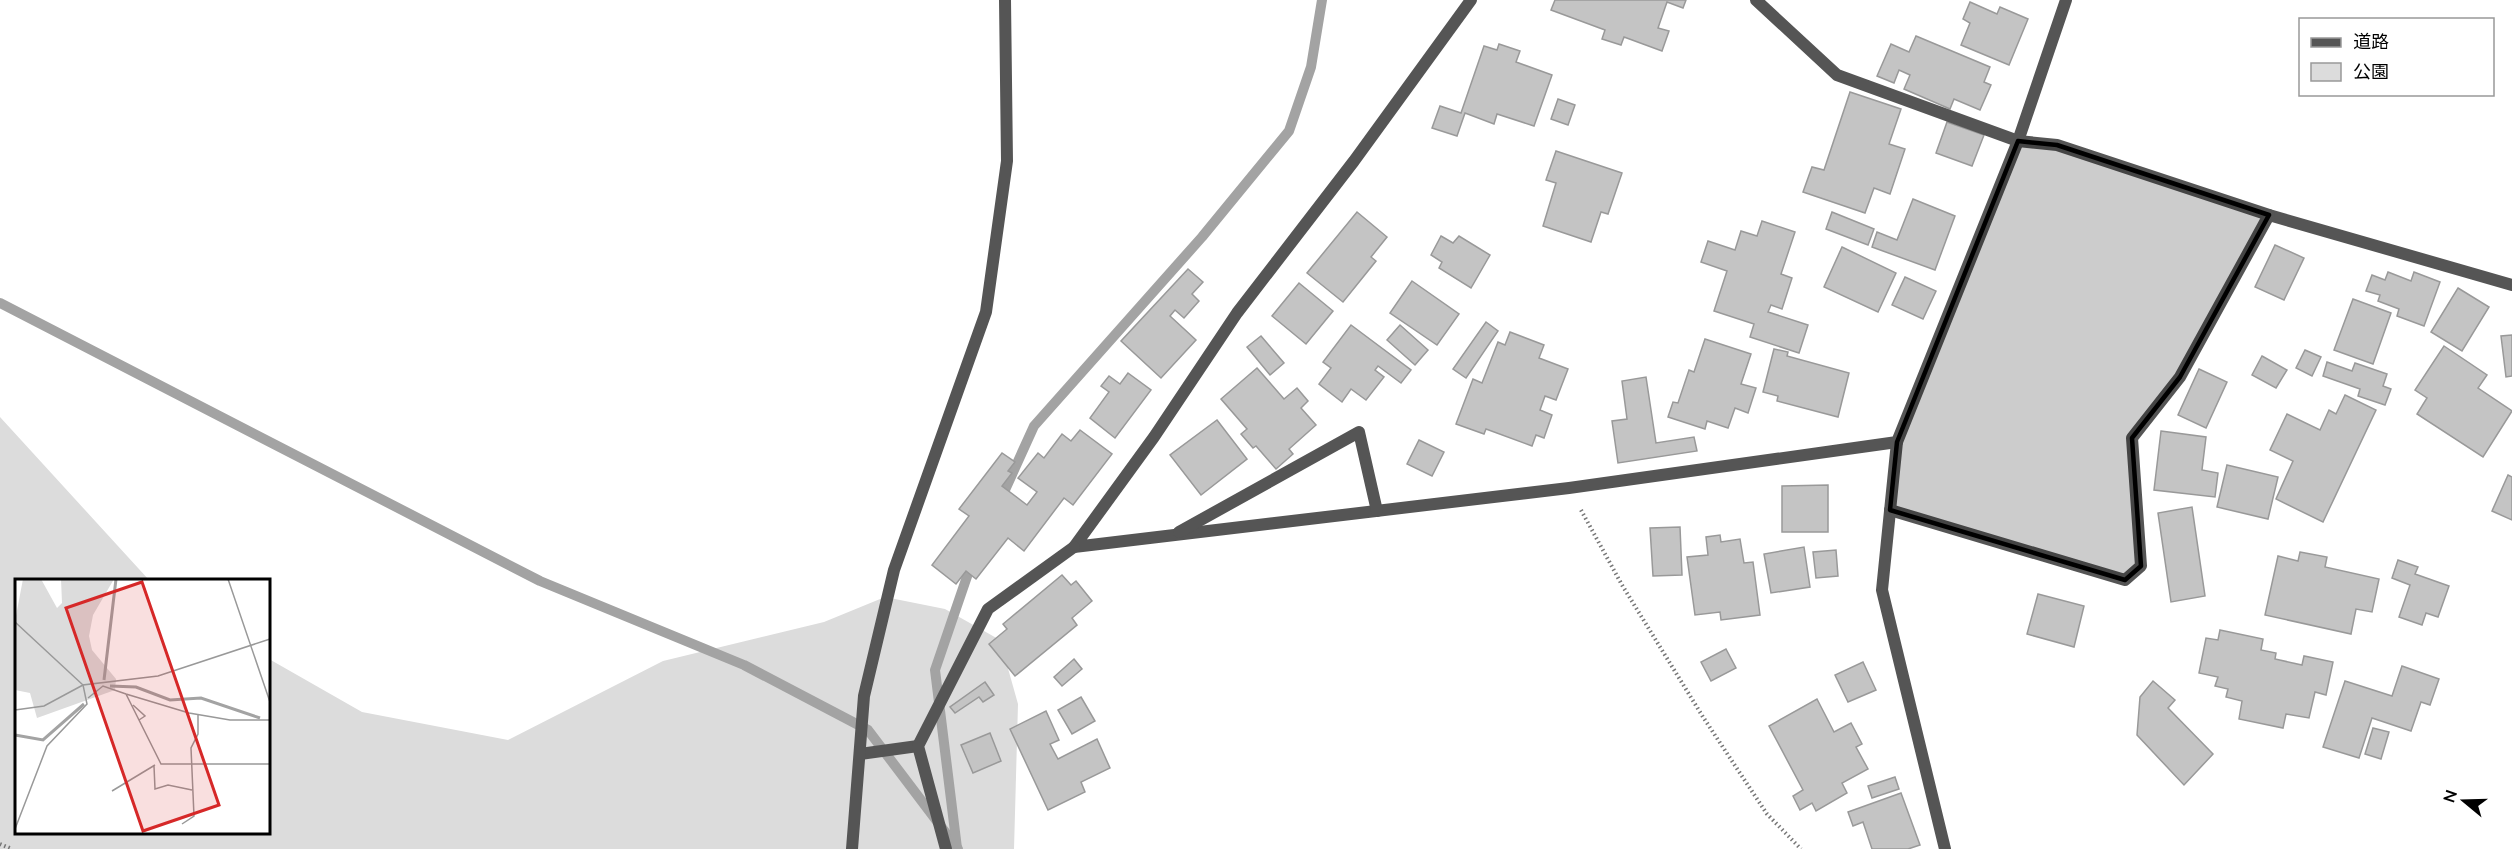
<svg xmlns="http://www.w3.org/2000/svg" width="2512" height="849" font-family="Mulish,'Noto Sans JP',sans-serif">
<style>
.green{fill:#dcdcdc}
.lines{fill:none;stroke-linecap:round;stroke-linejoin:round}
.stream{stroke:#a3a3a3;stroke-width:10}
.building{fill:#c4c4c4;stroke:#999;stroke-width:1.5}
.path{stroke:#777;stroke-width:4;stroke-dasharray:1.5 3;stroke-linecap:butt}
.minor{stroke:#555;stroke-width:12}
.tertiary{stroke:#555;stroke-width:12}
.marked{fill:#000;fill-opacity:0.2;stroke:#000;stroke-width:4.5;stroke-linejoin:round}
.inset-river{fill:none;stroke:#a3a3a3;stroke-width:3}
.inset-road{fill:none;stroke:#999;stroke-width:1.5}
.view{fill:#d62828;fill-opacity:0.15;stroke:#d62828;stroke-width:3}
.inset-edge{fill:none;stroke:#000;stroke-width:3}
</style>
<rect width="100%" height="100%" fill="#fff"/>
<!-- green -->
<polygon class="green" points="0,417 149,580 16,580 16,832 268,832 269,659 362,712 508,740 663,661 824,622 885,597 945,609 1000,640 1018,704 1014,849 0,849"/>
<g class="lines">
<!-- stream -->
<g class="stream">
<polyline points="0,303 540,581 744,665 868,730 958,849"/>
<polyline points="1000,501 1034,426 1202,237 1289,131 1311,67 1322,0"/>
<polyline points="957,848 935,670 973,559"/>
</g>
</g>
<!-- building -->
<g class="building">
<polygon points="1555,0 1686,0 1683,8 1667,2 1658,28 1669,31 1662,51 1624,37 1621,45 1602,39 1605,30 1551,10"/>
<polygon points="1970,2 1997,14 2000,7 2028,19 2009,65 1961,45 1970,23 1963,19"/>
<polygon points="1916,36 1990,67 1984,82 1991,85 1980,110 1954,99 1950,109 1904,89 1910,75 1899,70 1894,83 1877,76 1891,44 1909,52"/>
<polygon points="1499,44 1520,51 1516,62 1552,75 1534,126 1497,114 1494,124 1465,113 1457,136 1432,128 1440,106 1461,113 1484,46 1497,50"/>
<polygon points="1850,92 1901,109 1889,144 1905,149 1890,194 1874,188 1865,213 1803,192 1812,167 1824,170"/>
<polygon points="1558,99 1575,105 1568,125 1551,119"/>
<polygon points="1947,122 1984,135 1972,166 1936,153"/>
<polygon points="1556,151 1622,173 1608,214 1601,212 1591,242 1543,226 1556,183 1546,180"/>
<polygon points="1913,199 1955,216 1935,270 1872,247 1877,232 1897,240"/>
<polygon points="1357,212 1387,237 1371,257 1376,261 1343,302 1307,273"/>
<polygon points="1832,212 1874,229 1868,245 1826,229"/>
<polygon points="1762,221 1795,232 1781,274 1792,278 1782,309 1771,305 1768,312 1808,325 1799,353 1750,337 1754,324 1714,311 1727,271 1701,262 1708,241 1735,250 1741,231 1757,236"/>
<polygon points="1441,236 1453,243 1459,236 1490,255 1471,288 1439,268 1442,262 1431,255"/>
<polygon points="2275,245 2304,258 2284,300 2255,287"/>
<polygon points="1842,247 1896,273 1878,312 1824,287"/>
<polygon points="1188,269 1203,282 1192,294 1199,301 1184,318 1175,310 1170,316 1196,340 1161,378 1121,341"/>
<polygon points="2388,272 2411,281 2414,272 2440,282 2424,326 2397,316 2399,309 2378,301 2380,295 2366,291 2372,275 2385,280"/>
<polygon points="1905,277 1936,291 1923,319 1892,305"/>
<polygon points="1412,281 1459,314 1437,345 1390,313"/>
<polygon points="1299,283 1333,311 1306,344 1272,316"/>
<polygon points="2458,288 2489,307 2462,351 2431,332"/>
<polygon points="2353,299 2391,313 2373,364 2334,350"/>
<polygon points="1486,322 1498,331 1466,378 1453,369"/>
<polygon points="1351,325 1411,370 1401,383 1378,366 1375,370 1384,377 1366,400 1351,389 1342,402 1319,384 1331,368 1323,362"/>
<polygon points="1400,325 1428,350 1415,365 1387,340"/>
<polygon points="1510,332 1544,345 1539,358 1568,369 1556,400 1545,396 1540,410 1552,415 1544,438 1536,435 1532,446 1486,429 1484,434 1456,424 1473,379 1482,383 1498,342 1505,345"/>
<polygon points="2512,335 2512,376 2506,377 2501,336"/>
<polygon points="1261,336 1284,363 1270,375 1247,347"/>
<polygon points="1705,339 1751,354 1741,384 1756,388 1748,413 1735,408 1728,428 1707,421 1705,429 1668,417 1673,402 1678,403 1689,370 1694,372"/>
<polygon points="2444,346 2487,375 2478,388 2512,411 2483,457 2417,414 2427,398 2415,390"/>
<polygon points="1774,349 1788,352 1787,356 1849,373 1838,417 1777,401 1778,396 1763,392"/>
<polygon points="2305,350 2321,357 2312,376 2296,368"/>
<polygon points="2262,356 2287,370 2276,388 2252,375"/>
<polygon points="2327,362 2352,371 2355,363 2387,374 2383,386 2391,389 2385,405 2358,396 2360,389 2323,376"/>
<polygon points="1257,368 1284,399 1297,388 1308,401 1301,408 1316,425 1289,449 1293,454 1276,469 1256,446 1253,448 1241,434 1247,429 1221,399"/>
<polygon points="2199,369 2227,382 2206,428 2178,415"/>
<polygon points="1128,373 1151,390 1115,438 1090,418 1109,392 1101,386 1109,376 1120,384"/>
<polygon points="1646,377 1656,443 1694,437 1697,451 1618,463 1612,421 1627,419 1622,381"/>
<polygon points="2345,395 2376,410 2323,522 2276,499 2293,461 2270,450 2287,414 2320,430 2329,410 2336,414"/>
<polygon points="1217,420 1247,459 1201,495 1170,455"/>
<polygon points="1080,430 1112,454 1073,505 1064,498 1024,551 1008,538 976,579 966,571 956,584 932,565 969,516 959,509 1002,453 1015,462 1008,471 1012,473 1002,486 1027,505 1037,492 1018,478 1038,453 1044,458 1062,434 1071,441"/>
<polygon points="2161,431 2206,437 2202,470 2218,473 2215,497 2154,490"/>
<polygon points="1419,440 1444,452 1432,476 1407,464"/>
<polygon points="2227,465 2278,477 2268,519 2217,507"/>
<polygon points="2508,475 2512,477 2512,520 2492,511"/>
<polygon points="1828,485 1828,532 1782,532 1782,486"/>
<polygon points="2192,507 2205,596 2171,602 2158,513"/>
<polygon points="1680,527 1682,575 1653,576 1650,528"/>
<polygon points="1720,535 1721,542 1740,539 1744,563 1753,562 1760,615 1721,620 1720,612 1695,615 1687,557 1708,555 1706,537"/>
<polygon points="1804,547 1810,587 1771,593 1764,554"/>
<polygon points="1836,550 1838,576 1816,578 1813,552"/>
<polygon points="2300,552 2327,557 2325,567 2379,579 2372,612 2356,609 2351,634 2265,615 2278,556 2298,561"/>
<polygon points="2398,560 2418,567 2415,574 2449,586 2438,617 2426,613 2422,625 2399,617 2410,585 2392,578"/>
<polygon points="1062,575 1071,585 1076,581 1092,601 1072,618 1077,625 1015,676 989,644 1007,629 1003,624"/>
<polygon points="2038,594 2084,606 2074,647 2027,634"/>
<polygon points="2220,630 2263,639 2261,650 2276,653 2275,659 2302,665 2304,656 2333,662 2326,695 2315,692 2309,718 2286,714 2283,728 2239,719 2242,701 2226,697 2228,689 2215,686 2218,677 2199,673 2206,638 2218,640"/>
<polygon points="1726,649 1736,668 1711,681 1701,662"/>
<polygon points="1074,659 1082,669 1062,686 1054,677"/>
<polygon points="1863,662 1876,690 1848,702 1835,675"/>
<polygon points="2402,666 2439,679 2430,705 2421,702 2411,731 2372,718 2359,758 2323,747 2345,681 2392,696"/>
<polygon points="2153,681 2175,700 2168,708 2213,754 2184,785 2137,735 2140,697"/>
<polygon points="985,682 994,695 983,702 979,697 955,713 950,707"/>
<polygon points="1081,697 1095,721 1072,734 1058,710"/>
<polygon points="1817,699 1834,732 1851,723 1862,744 1856,747 1868,769 1842,783 1847,793 1816,811 1812,803 1800,810 1793,796 1803,790 1769,726"/>
<polygon points="1046,711 1059,740 1050,744 1058,759 1097,739 1110,768 1081,782 1085,792 1048,810 1010,729"/>
<polygon points="2373,728 2389,732 2381,759 2365,754"/>
<polygon points="990,733 1001,761 973,773 961,745"/>
<polygon points="1895,777 1899,789 1872,798 1868,786"/>
<polygon points="1901,793 1920,845 1908,849 1872,849 1863,822 1853,826 1848,812"/>
</g>
<g class="lines">
<!-- path -->
<g class="path">
<polyline points="1581,510 1622,585 1703,717 1767,814 1801,849"/>
<polyline points="0,844 12,849"/>
</g>
<!-- minor -->
<g class="minor">
<polyline points="1471,0 1354,161 1237,313 1154,437 1074,547 1569,488 1897,442 2018,141 2066,0"/>
<polyline points="1756,0 1837,75 2018,141 2057,145 2269,215 2512,285"/>
<polyline points="1897,442 1882,590 1945,849"/>
<polyline points="1890,510 2125,580 2141,566 2132,438 2180,377 2269,215"/>
<polyline points="1179,532 1359,432 1377,511"/>
<polyline points="860,754 918,746"/>
<polyline points="946,849 918,746 988,609 1074,547"/>
</g>
<!-- tertiary -->
<polyline class="tertiary" points="852,849 864,696 894,570 986,312 1007,161 1005,0"/>
</g>
<!-- marked area -->
<path class="marked" d="M2018,141L2057,145L2269,215L2180,377L2132,438L2141,566L2125,580L1890,510L1897,442Z"/>
<!-- overview -->
<g transform="translate(15 579)">
<rect width="255" height="255" fill="#fff"/>
<path d="M8,0H26L42,29L47,24L46,0H99L78,36L74,57L77,71L101,100L100,111L22,139L15,114L0,111V42Z" fill="#dcdcdc"/>
<path class="inset-river" d="M89,101L101,0M95,107L121,108L155,121L186,119L245,139M0,156L28,161L69,125"/>
<path class="inset-road" d="M213,0L255,123M0,43L68,106L29,127L0,131M73,119L88,107L111,115M118,126L130,137L124,141M255,141H215L174,134L111,115L146,185H255M139,187L140,210L153,206L177,211M97,212L140,186M167,245L179,237L176,169L183,155V136M0,250L32,167L72,125L68,106L143,97L255,60"/>
<path class="view" d="M127,3L204,226L128,252L51,29Z"/>
<rect width="255" height="255" class="inset-edge"/>
</g>
<!-- legend -->
<rect x="2299" y="18" width="195" height="78" fill="#ffffff" stroke="#999999" stroke-width="1.5"/>
<rect x="2311" y="38" width="30" height="9" fill="#555555" stroke="#999999" stroke-width="1.5"/>
<text x="2353" y="48" font-size="18" fill="#000000">道路</text>
<rect x="2311" y="63" width="30" height="18" fill="#dcdcdc" stroke="#999999" stroke-width="1.5"/>
<text x="2353" y="78" font-size="18" fill="#000000">公園</text>
<!-- north arrow -->
<g transform="translate(2464 801) rotate(289)" stroke="#ffffff" stroke-width="4.5" paint-order="stroke">
<path d="M0-4.5L10 22L0 15L-10 22Z" fill="#000000"/>
<text y="-9" font-size="16" font-weight="bold" text-anchor="middle" fill="#000000">N</text>
</g>
</svg>
